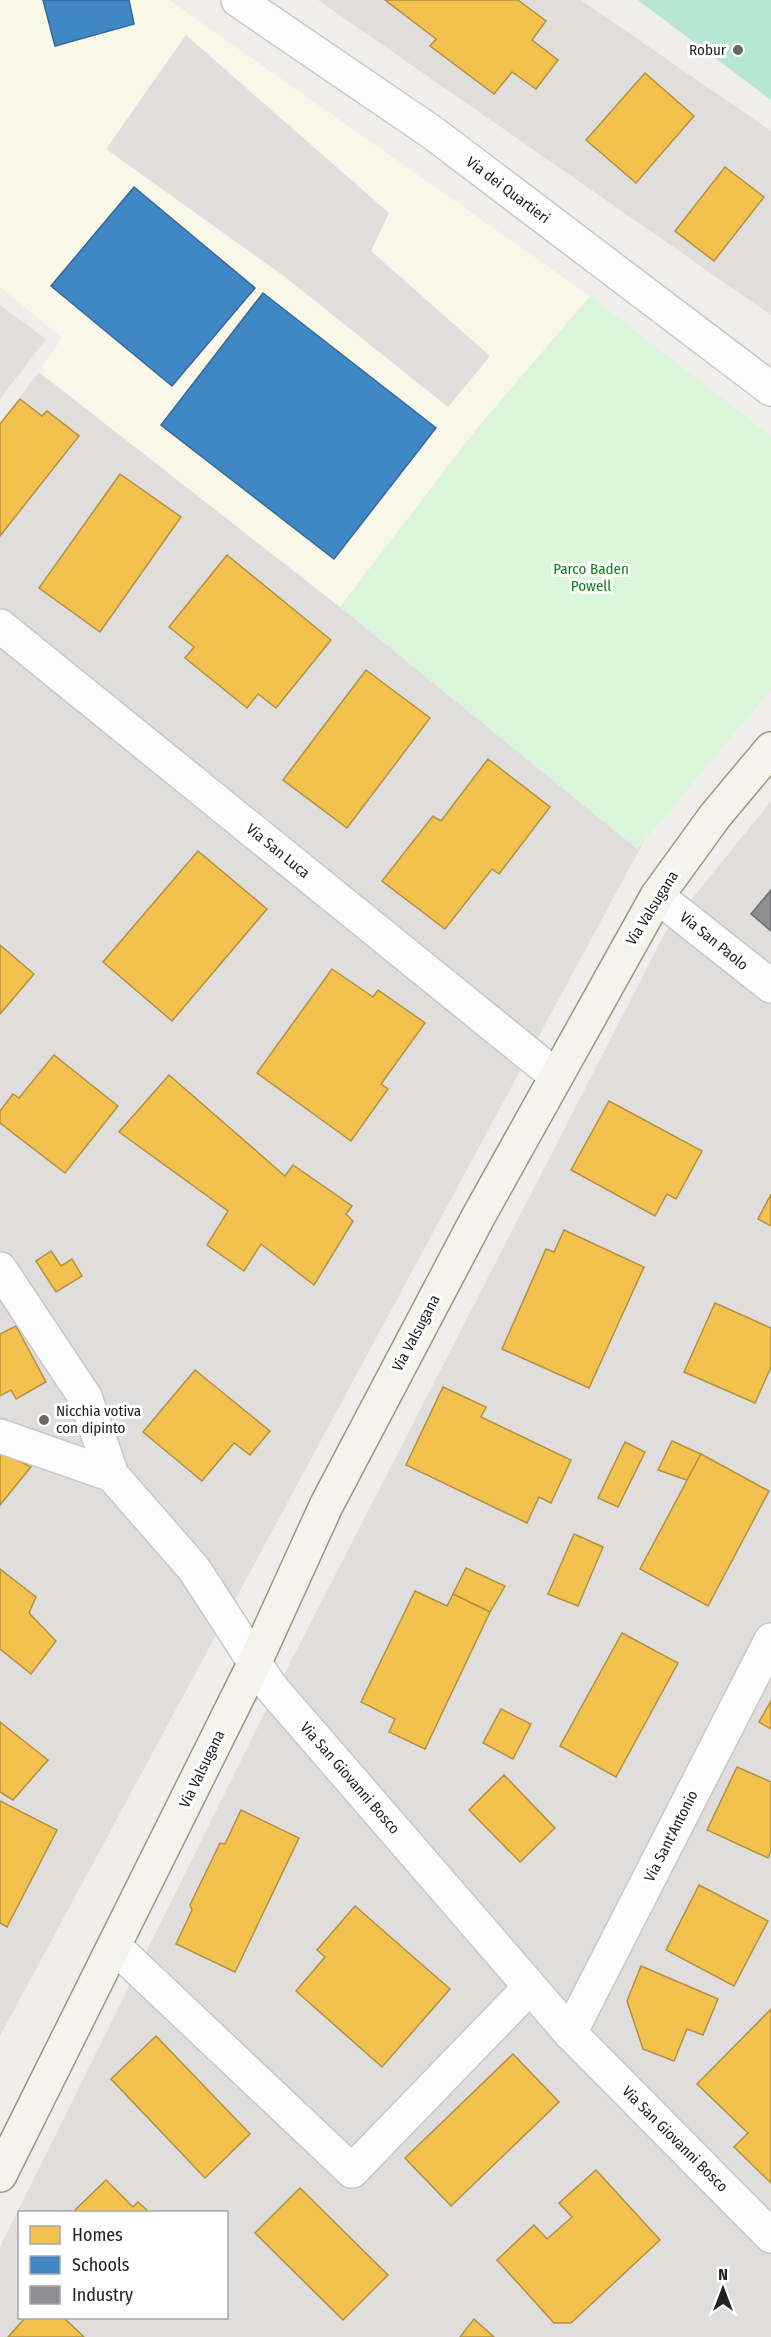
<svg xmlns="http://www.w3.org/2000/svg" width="771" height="2337" font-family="'Fira Sans Condensed',sans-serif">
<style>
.residential{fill:#dfdedc;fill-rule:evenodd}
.education{fill:#f8f7e8}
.park{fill:#daf5da}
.pitch{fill:#b7e6d2}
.parking{fill:#e0dfde}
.homes{fill:#f2c14e;stroke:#b49141;stroke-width:1.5}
.schools{fill:#3f88c5;stroke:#366994;stroke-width:1.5}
.industry{fill:#8d8d92;stroke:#6d6d70;stroke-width:1.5}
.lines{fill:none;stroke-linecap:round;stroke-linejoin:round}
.minor-casing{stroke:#c9c8c7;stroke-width:36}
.secondary-casing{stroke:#999a82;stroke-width:36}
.minor{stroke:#fdfcfc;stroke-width:33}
.secondary{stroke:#f4f4ed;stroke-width:33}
.poi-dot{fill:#6a6968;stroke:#fff;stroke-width:2}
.labels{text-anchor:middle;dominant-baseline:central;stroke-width:6;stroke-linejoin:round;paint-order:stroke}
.poi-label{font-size:15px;fill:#222;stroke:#fff;text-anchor:end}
.street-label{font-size:15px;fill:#222;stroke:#fff}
.park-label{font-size:15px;fill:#0c8416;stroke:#fff}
</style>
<rect width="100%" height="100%" fill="#f0eeeb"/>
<!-- residential -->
<g class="residential">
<polygon points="318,0 581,0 771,131 771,315"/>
<polygon points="39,372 340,607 637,848 644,841 0,2036 0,423"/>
<path d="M771,801V2337H0V2247L271,1700L666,931ZM20,2212H226V2318H20Z"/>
</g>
<!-- education -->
<polygon class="education" points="0,0 169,0 590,296 475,431 340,607 39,372 62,338 0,287"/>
<!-- park -->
<polygon class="park" points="590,296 771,436 771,690 637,849 340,607 475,431"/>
<!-- pitch -->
<polygon class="pitch" points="638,0 771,0 771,100"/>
<!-- parking -->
<g class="parking">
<polygon points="186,35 389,213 371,251 490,356 448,407 285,277 106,149"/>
<polygon points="0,305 46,339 0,399"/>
<polygon points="0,650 44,683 9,723 0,716"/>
</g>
<!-- homes -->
<g class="homes">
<polygon points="385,0 518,0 546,21 532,40 558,60 536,89 512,72 494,94 430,46 436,39"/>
<polygon points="645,73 694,116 636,183 586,140"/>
<polygon points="725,167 764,197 714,261 675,231"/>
<polygon points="20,399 42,416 47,411 79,436 0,536 0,424"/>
<polygon points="120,474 181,517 100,632 39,588"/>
<polygon points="227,555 331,640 276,708 258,694 247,708 185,658 194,647 169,627"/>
<polygon points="366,670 430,718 347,828 283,780"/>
<polygon points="488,759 550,807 499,874 492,869 445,929 382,881 433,816 441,821"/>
<polygon points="198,851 267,909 172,1021 103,962"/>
<polygon points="0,945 34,974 0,1014"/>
<polygon points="332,969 373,997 378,990 425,1023 381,1084 388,1089 351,1141 257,1073"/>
<polygon points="54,1055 118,1106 65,1173 0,1123 0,1111 13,1094 19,1098"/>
<polygon points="169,1075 285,1176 293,1165 352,1206 346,1214 353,1221 314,1285 261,1244 244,1271 207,1245 228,1211 119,1132"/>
<polygon points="609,1101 702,1151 676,1199 667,1194 655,1216 571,1170"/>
<polygon points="771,1194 771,1226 758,1219"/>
<polygon points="564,1230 644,1267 589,1388 502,1349 546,1249 554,1252"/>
<polygon points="51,1251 61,1266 72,1259 82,1276 56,1292 36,1261"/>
<polygon points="715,1303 771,1328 771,1367 755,1403 684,1372"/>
<polygon points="16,1326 46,1382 16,1399 11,1390 0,1396 0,1334"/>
<polygon points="195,1370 270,1431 250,1455 234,1443 202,1481 143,1432"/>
<polygon points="443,1387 486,1407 481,1417 571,1460 551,1503 539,1497 527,1523 406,1465"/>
<polygon points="672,1441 701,1454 687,1480 658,1470"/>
<polygon points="625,1442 645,1452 618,1507 598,1498"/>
<polygon points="0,1451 31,1467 0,1505"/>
<polygon points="701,1454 769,1491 708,1606 640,1569"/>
<polygon points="574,1534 603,1547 578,1606 548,1594"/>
<polygon points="466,1568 505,1586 490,1612 453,1594"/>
<polygon points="0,1569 36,1597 29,1613 56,1641 31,1674 0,1649"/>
<polygon points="415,1591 447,1606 453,1594 490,1612 425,1749 389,1732 395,1719 361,1702"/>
<polygon points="622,1633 678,1663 616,1777 560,1746"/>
<polygon points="771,1701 771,1729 759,1722"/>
<polygon points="501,1709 531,1724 513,1759 483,1743"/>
<polygon points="0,1722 48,1760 13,1800 0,1792"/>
<polygon points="737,1767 771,1782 771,1851 768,1858 707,1830"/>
<polygon points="504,1775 555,1828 520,1862 469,1810"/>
<polygon points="0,1801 57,1830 7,1927 0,1923"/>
<polygon points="241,1810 299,1838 235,1972 176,1944 192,1910 190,1905 220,1843 225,1844"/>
<polygon points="699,1885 768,1921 734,1986 666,1950"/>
<polygon points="355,1906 450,1989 382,2067 296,1991 325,1957 317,1950"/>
<polygon points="641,1966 718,1999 703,2035 687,2029 674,2061 643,2049 627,2001"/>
<polygon points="771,2009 771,2183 734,2147 748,2133 697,2084"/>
<polygon points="156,2036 250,2134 205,2178 111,2079"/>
<polygon points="513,2054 559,2102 451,2206 405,2158"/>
<polygon points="596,2170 660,2240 571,2323 554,2323 497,2260 534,2225 547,2239 572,2217 559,2203"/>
<polygon points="106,2180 133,2207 138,2202 149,2212 73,2212"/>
<polygon points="300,2188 388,2275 343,2320 255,2233"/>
<polygon points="25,2318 64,2318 84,2337 8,2337"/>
<polygon points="474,2319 494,2337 460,2337"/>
</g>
<!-- schools -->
<g class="schools">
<polygon points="43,0 129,0 134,24 55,46"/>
<polygon points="134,187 255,288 172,386 51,286"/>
<polygon points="263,293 436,428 334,559 161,425"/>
</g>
<!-- industry -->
<polygon class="industry" points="771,890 771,931 751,914"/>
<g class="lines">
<!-- minor casing -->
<g class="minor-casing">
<g id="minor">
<polyline points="238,0 433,133 771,389"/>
<polyline points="0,626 556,1076"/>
<polyline points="657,896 771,986"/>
<polyline points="0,1269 85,1397 112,1475 194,1569 270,1686 570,2033 771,2236"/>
<polyline points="0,1436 112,1475"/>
<polyline points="115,1947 352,2171 529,1988"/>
<polyline points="570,2033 771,1640"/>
</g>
</g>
<!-- secondary casing -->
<g class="secondary-casing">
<polyline id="secondary" points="0,2175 255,1662 326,1506 477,1219 657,896 715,816 771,749"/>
</g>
<!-- minor -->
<use href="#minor" class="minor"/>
<!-- secondary -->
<use href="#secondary" class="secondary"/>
</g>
<!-- markers -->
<g class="poi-dot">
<circle cx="738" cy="50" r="6"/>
<circle cx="44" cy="1420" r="6"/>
</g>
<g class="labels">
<!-- poi labels -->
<g class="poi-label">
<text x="726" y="50">Robur</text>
<text x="56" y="1411" text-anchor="start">Nicchia votiva<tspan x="56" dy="17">con dipinto</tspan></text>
</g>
<!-- street labels -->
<g class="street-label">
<text transform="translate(508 190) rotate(37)">Via dei Quartieri</text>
<text transform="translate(278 851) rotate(39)">Via San Luca</text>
<text transform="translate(652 908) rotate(-58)">Via Valsugana</text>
<text transform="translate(714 941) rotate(39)">Via San Paolo</text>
<text transform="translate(416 1333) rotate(-62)">Via Valsugana</text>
<text transform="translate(202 1769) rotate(-64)">Via Valsugana</text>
<text transform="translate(350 1778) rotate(49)">Via San Giovanni Bosco</text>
<text transform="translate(671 1836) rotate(-63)">Via Sant'Antonio</text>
<text transform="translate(675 2139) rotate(45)">Via San Giovanni Bosco</text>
</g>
<!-- park labels -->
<g class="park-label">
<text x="591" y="569">Parco Baden<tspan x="591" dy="17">Powell</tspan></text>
</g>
</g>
<!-- legend -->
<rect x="18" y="2211" width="210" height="108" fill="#ffffff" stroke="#a7a7a7" stroke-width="1.5"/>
<rect x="30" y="2226" width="30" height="18" fill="#f2c14e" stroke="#a7a7a7" stroke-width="1.5"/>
<text x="72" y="2241" font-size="18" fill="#222222">Homes</text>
<rect x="30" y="2256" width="30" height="18" fill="#3f88c5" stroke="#a7a7a7" stroke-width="1.5"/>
<text x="72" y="2271" font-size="18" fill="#222222">Schools</text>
<rect x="30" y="2286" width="30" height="18" fill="#8d8d92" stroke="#a7a7a7" stroke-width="1.5"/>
<text x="72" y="2301" font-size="18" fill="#222222">Industry</text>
<!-- north arrow -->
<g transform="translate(723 2289)" stroke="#ffffff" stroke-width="4.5" paint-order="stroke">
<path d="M0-4.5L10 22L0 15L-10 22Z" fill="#222222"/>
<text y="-9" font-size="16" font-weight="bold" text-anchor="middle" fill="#222222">N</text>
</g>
</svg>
